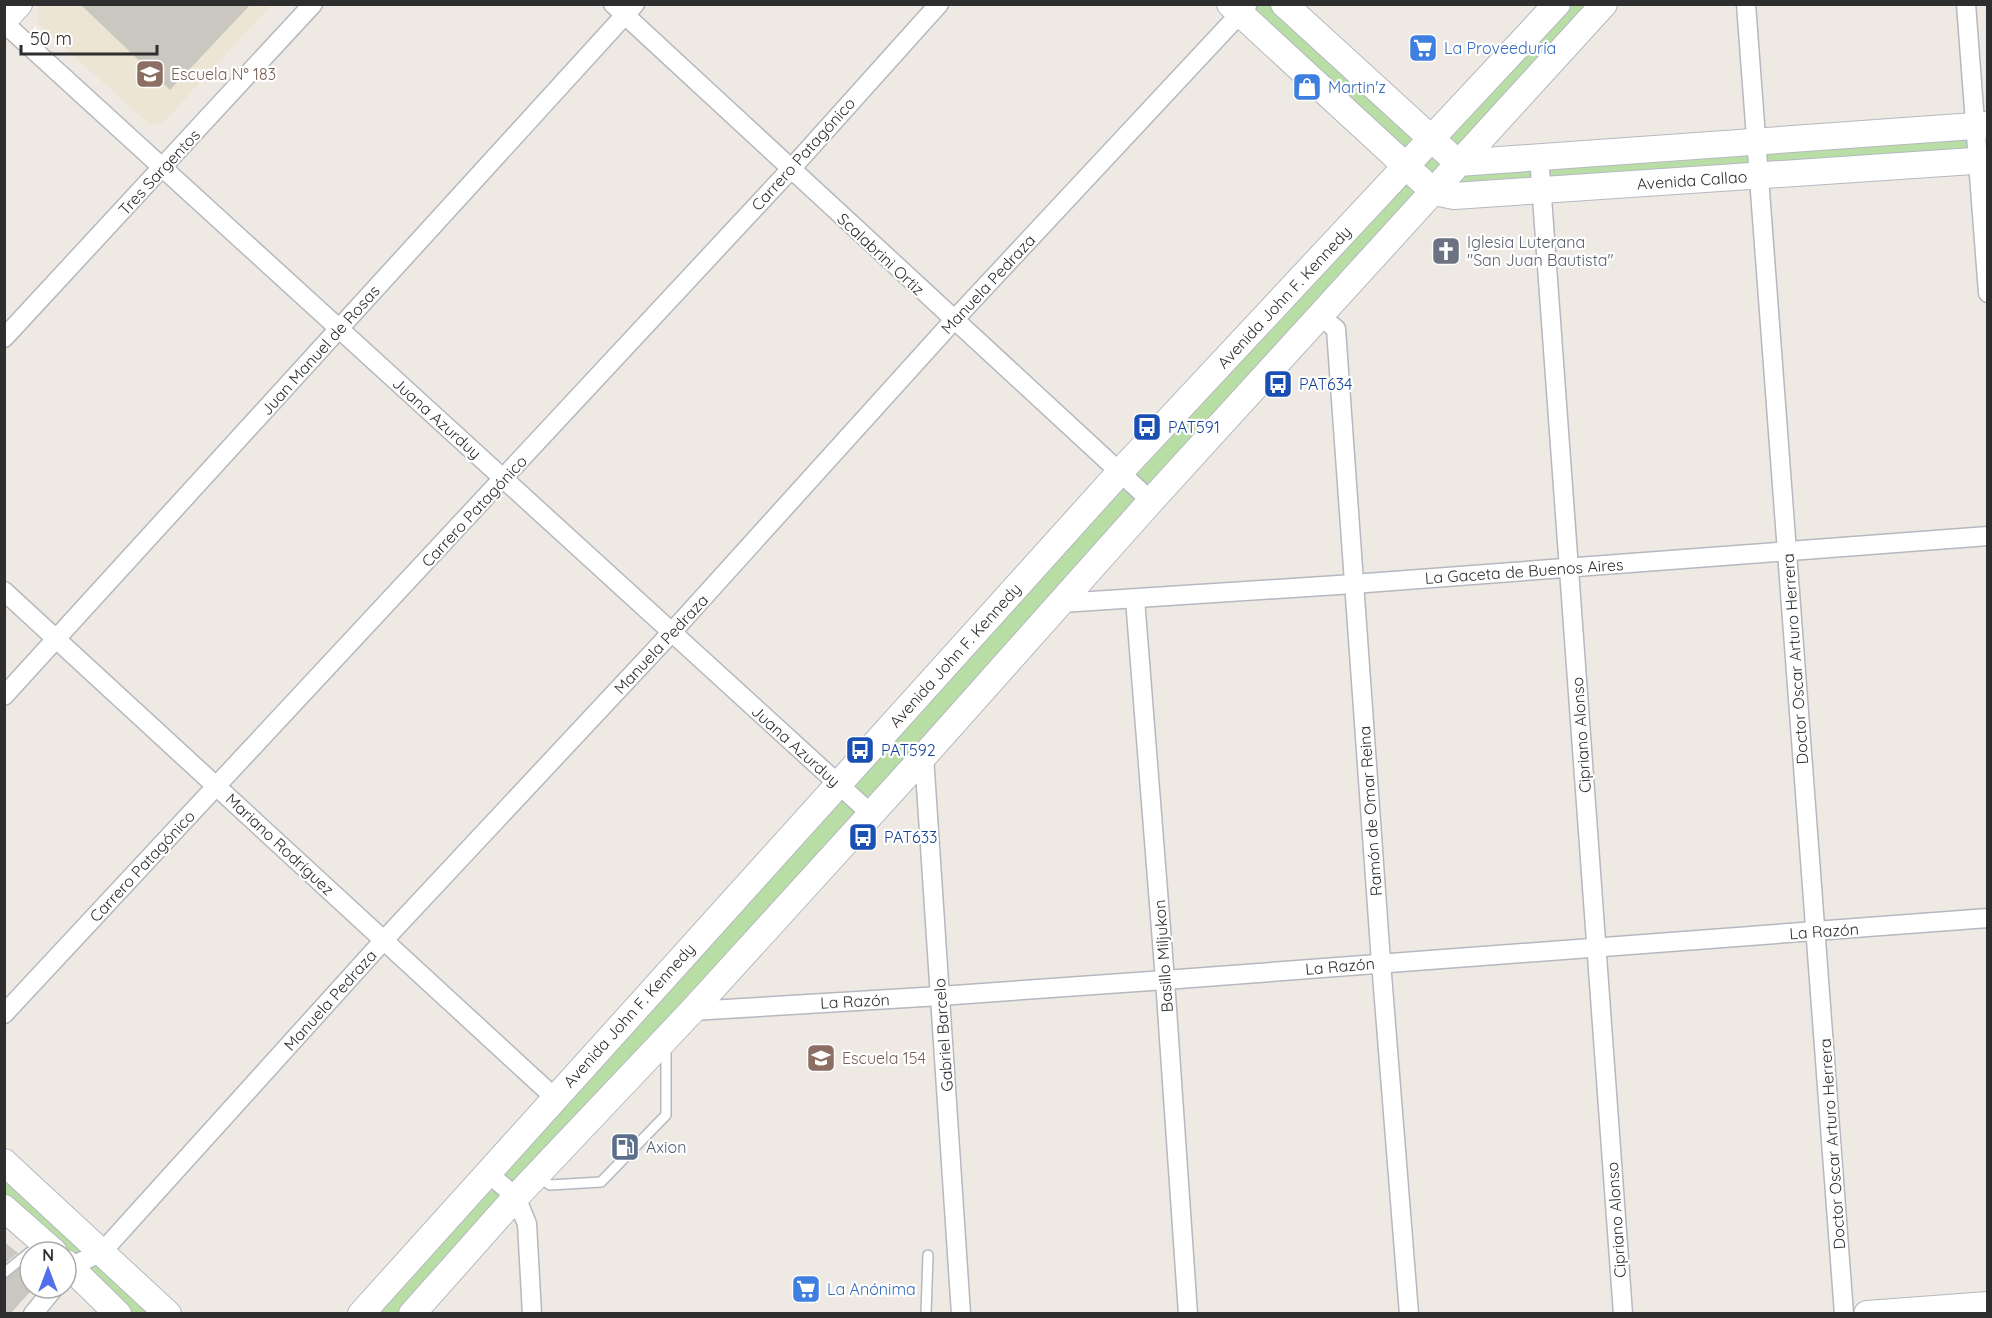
<svg xmlns="http://www.w3.org/2000/svg" width="1992" height="1318" font-family="Quicksand,sans-serif">
<style>
.education{fill:#ede5d4}
.green{fill:#b8dea5}
.building{fill:#cac7c0}
.lines{fill:none;stroke-linecap:round;stroke-linejoin:round}
.lane-casing{stroke:#b5b8c0;stroke-width:12}
.street-casing{stroke:#b5b8c0;stroke-width:21}
.secondary-casing{stroke:#b5b8c0;stroke-width:28}
.lane{stroke:#fff;stroke-width:9}
.street{stroke:#fff;stroke-width:18}
.secondary{stroke:#fff;stroke-width:26}
.labels{text-anchor:middle;dominant-baseline:central;stroke-width:4.5;stroke-linejoin:round;paint-order:stroke}
.shop-label{font-size:16px;fill:#366cbe;stroke:#fff;text-anchor:start}
.education-label{font-size:16px;fill:#785e54;stroke:#fff;text-anchor:start}
.street-label{font-size:16px;fill:#2e2e2e;stroke:#fff}
.worship-label{font-size:16px;fill:#5b616d;stroke:#fff;text-anchor:start}
.transit-label{font-size:16px;fill:#164399;stroke:#fff;text-anchor:start}
.service-label{font-size:16px;fill:#4e5e75;stroke:#fff;text-anchor:start}
</style>
<rect width="100%" height="100%" fill="#eee9e2"/>
<!-- education -->
<polygon class="education" points="38,5 271,5 163,123 149,124 38,24"/>
<!-- green -->
<g class="green">
<polygon points="1230,5 1284,5 1433,140 1557,5 1604,5 1459,162 1987,125 1987,160 1444,195 412,1313 361,1314 1407,167"/>
<polygon points="4,1162 168,1313 118,1313 5,1208"/>
</g>
<!-- building -->
<g class="building">
<polygon points="80,4 251,4 170,90"/>
<polygon points="4,1242 18,1253 4,1264"/>
<polygon points="28,1262 30,1264 30,1292 10,1314 4,1314 4,1280"/>
</g>
<g class="lines">
<!-- lane casing -->
<g class="lane-casing">
<g id="lane">
<polyline points="538,1177 550,1185 601,1182 666,1115 666,1045"/>
<polyline points="4,1273 30,1252"/>
<polyline points="926,1314 928,1255"/>
</g>
</g>
<!-- street casing -->
<g class="street-casing">
<g id="street">
<polyline points="613,4 1151,501"/>
<polyline points="1746,4 1844,1314"/>
<polyline points="1966,4 1988,293"/>
<polyline points="4,23 870,813"/>
<polyline points="1539,156 1623,1314"/>
<polyline points="1320,316 1336,329 1381,962 1409,1314"/>
<polyline points="4,338 313,4"/>
<polyline points="4,591 554,1097"/>
<polyline points="1135,599 1165,980 1188,1314"/>
<polyline points="1061,603 1353,584 1988,536"/>
<polyline points="4,696 635,4"/>
<polyline points="924,756 961,1314"/>
<polyline points="692,1011 940,996 1165,980 1988,918"/>
<polyline points="4,1014 790,170 939,4"/>
<polyline points="488,1173 516,1197 527,1224 532,1314"/>
<polyline points="66,1273 70,1267 102,1252 384,940 672,632 954,320 1247,6"/>
<polyline points="33,1314 54,1288"/>
</g>
</g>
<!-- secondary casing -->
<g class="secondary-casing">
<g id="secondary">
<polyline points="1230,4 1434,192 1454,196 1988,160"/>
<polyline points="1284,4 1458,163 1988,125"/>
<polyline points="4,20 19,4"/>
<polyline points="4,1162 168,1314"/>
<polyline points="4,1208 54,1252"/>
<polyline points="66,1263 118,1314"/>
<polyline points="361,1314 1120,472 1557,4"/>
<polyline points="412,1314 516,1197 692,1011 924,756 1151,501 1604,4"/>
<polyline points="1867,1314 1988,1305"/>
</g>
</g>
<!-- lane -->
<use href="#lane" class="lane"/>
<!-- street -->
<use href="#street" class="street"/>
<!-- secondary -->
<use href="#secondary" class="secondary"/>
</g>
<!-- icons -->
<defs>
<g id="supermarket-square" transform="scale(1.5)"><rect x="-9" y="-9" width="18" height="18" rx="4" fill="#3f7fe0" stroke="#fff"/><path d="M-6-5.5h2.5l.6 2H6L4.5 2H-2.5L-4.4-4H-6ZM-1.5 3.2a1.3 1.3 0 1 0 .1 0ZM3 3.2a1.3 1.3 0 1 0 .1 0Z" fill="#fff"/></g>
<g id="school-square" transform="scale(1.5)"><rect x="-9" y="-9" width="18" height="18" rx="4" fill="#8d6e63" stroke="#fff"/><path d="M0-5L7-2L0 1L-7-2ZM-4 1L0 2.5L4 1V4Q0 6-4 4Z" fill="#fff"/></g>
<g id="shop-square" transform="scale(1.5)"><rect x="-9" y="-9" width="18" height="18" rx="4" fill="#3f7fe0" stroke="#fff"/><path d="M-5-2.5h2.3a2.7 3.5 0 0 1 5.4 0H5L5.5 6h-11ZM-1.5-2.5h3a1.5 2.3 0 0 0-3 0Z" fill="#fff"/></g>
<g id="church-square" transform="scale(1.5)"><rect x="-9" y="-9" width="18" height="18" rx="4" fill="#6b7280" stroke="#fff"/><path d="M-1.2-6h2.4v3.5h3.3v2.4h-3.3V6h-2.4V-.1h-3.3v-2.4h3.3Z" fill="#fff"/></g>
<g id="bus-square" transform="scale(1.5)"><rect x="-9" y="-9" width="18" height="18" rx="4" fill="#1a4fb4" stroke="#fff"/><path d="M-5-6H5V4H4V6H2V4H-2V6H-4V4H-5ZM-3.5-4V0h7V-4ZM-3.5 1.2v1.5H-2V1.2ZM2 1.2v1.5H3.5V1.2Z" fill="#fff"/></g>
<g id="fuel-square" transform="scale(1.5)"><rect x="-9" y="-9" width="18" height="18" rx="4" fill="#5c6f8a" stroke="#fff"/><path d="M-5.5-6h7V0h2V4h1.3V-2.5L3-4.5l.8-.8L6-3V5H2.5V1h-1V6h-7ZM-4.2-4.7v3.2H.2V-4.7Z" fill="#fff"/></g>
</defs>
<g fill-rule="evenodd">
<use href="#supermarket-square" x="1423" y="48"/>
<use href="#school-square" x="150" y="74"/>
<use href="#shop-square" x="1307" y="87"/>
<use href="#church-square" x="1446" y="251"/>
<use href="#bus-square" x="1278" y="384"/>
<use href="#bus-square" x="1147" y="427"/>
<use href="#bus-square" x="860" y="750"/>
<use href="#bus-square" x="863" y="837"/>
<use href="#school-square" x="821" y="1058"/>
<use href="#fuel-square" x="625" y="1147"/>
<use href="#supermarket-square" x="806" y="1289"/>
</g>
<g class="labels">
<!-- shop labels -->
<g class="shop-label">
<text x="1444" y="48">La Proveeduría</text>
<text x="1328" y="87">Martin'z</text>
<text x="827" y="1289">La Anónima</text>
</g>
<!-- education labels -->
<g class="education-label">
<text x="171" y="74">Escuela N° 183</text>
<text x="842" y="1058">Escuela 154</text>
</g>
<!-- street labels -->
<g class="street-label">
<text transform="translate(803 154) rotate(-48)">Carrero Patagónico</text>
<text transform="translate(159 172) rotate(-47)">Tres Sargentos</text>
<text transform="translate(1692 180) rotate(-4)">Avenida Callao</text>
<text transform="translate(881 254) rotate(43)">Scalabrini Ortiz</text>
<text transform="translate(988 284) rotate(-47)">Manuela Pedraza</text>
<text transform="translate(1284 297) rotate(-47)">Avenida John F. Kennedy</text>
<text transform="translate(320 350) rotate(-48)">Juan Manuel de Rosas</text>
<text transform="translate(437 418) rotate(42)">Juana Azurduy</text>
<text transform="translate(474 511) rotate(-47)">Carrero Patagónico</text>
<text transform="translate(1524 571) rotate(-4)">La Gaceta de Buenos Aires</text>
<text transform="translate(661 644) rotate(-47)">Manuela Pedraza</text>
<text transform="translate(955 655) rotate(-48)">Avenida John F. Kennedy</text>
<text transform="translate(1795 659) rotate(-94)">Doctor Oscar Arturo Herrera</text>
<text transform="translate(1581 735) rotate(-94)">Cipriano Alonso</text>
<text transform="translate(796 746) rotate(42)">Juana Azurduy</text>
<text transform="translate(1370 811) rotate(-94)">Ramón de Omar Reina</text>
<text transform="translate(280 844) rotate(43)">Mariano Rodríguez</text>
<text transform="translate(142 866) rotate(-47)">Carrero Patagónico</text>
<text transform="translate(1824 931) rotate(-4)">La Razón</text>
<text transform="translate(1163 956) rotate(-94)">Basillo Miljukon</text>
<text transform="translate(1340 966) rotate(-5)">La Razón</text>
<text transform="translate(330 1000) rotate(-48)">Manuela Pedraza</text>
<text transform="translate(855 1001) rotate(-3)">La Razón</text>
<text transform="translate(629 1015) rotate(-48)">Avenida John F. Kennedy</text>
<text transform="translate(943 1035) rotate(-94)">Gabriel Barcelo</text>
<text transform="translate(1832 1144) rotate(-94)">Doctor Oscar Arturo Herrera</text>
<text transform="translate(1616 1220) rotate(-94)">Cipriano Alonso</text>
</g>
<!-- worship labels -->
<g class="worship-label">
<text x="1467" y="242">Iglesia Luterana<tspan x="1467" dy="18">"San Juan Bautista"</tspan></text>
</g>
<!-- transit labels -->
<g class="transit-label">
<text x="1299" y="384">PAT634</text>
<text x="1168" y="427">PAT591</text>
<text x="881" y="750">PAT592</text>
<text x="884" y="837">PAT633</text>
</g>
<!-- service labels -->
<g class="service-label">
<text x="646" y="1147">Axion</text>
</g>
</g>
<!-- border -->
<rect width="1992" height="1318" fill="none" stroke="#2e2e2e" stroke-width="12"/>
<!-- north arrow -->
<g transform="translate(48 1270)"><circle r="28" fill="#ffffff" stroke="#ababab" stroke-width="1.5"/>
<path d="M0-4.5L10 22L0 15L-10 22Z" fill="#536eea"/>
<text y="-9" font-size="16" font-weight="bold" text-anchor="middle" fill="#2e2e2e">N</text>
</g>
<!-- scale -->
<path d="M21 45v9h136v-9" fill="none" stroke="#2e2e2e" stroke-width="3"/>
<text x="30" y="45" font-size="18" fill="#2e2e2e" stroke="#ffffff" stroke-width="4.5" paint-order="stroke">50 m</text>
</svg>
